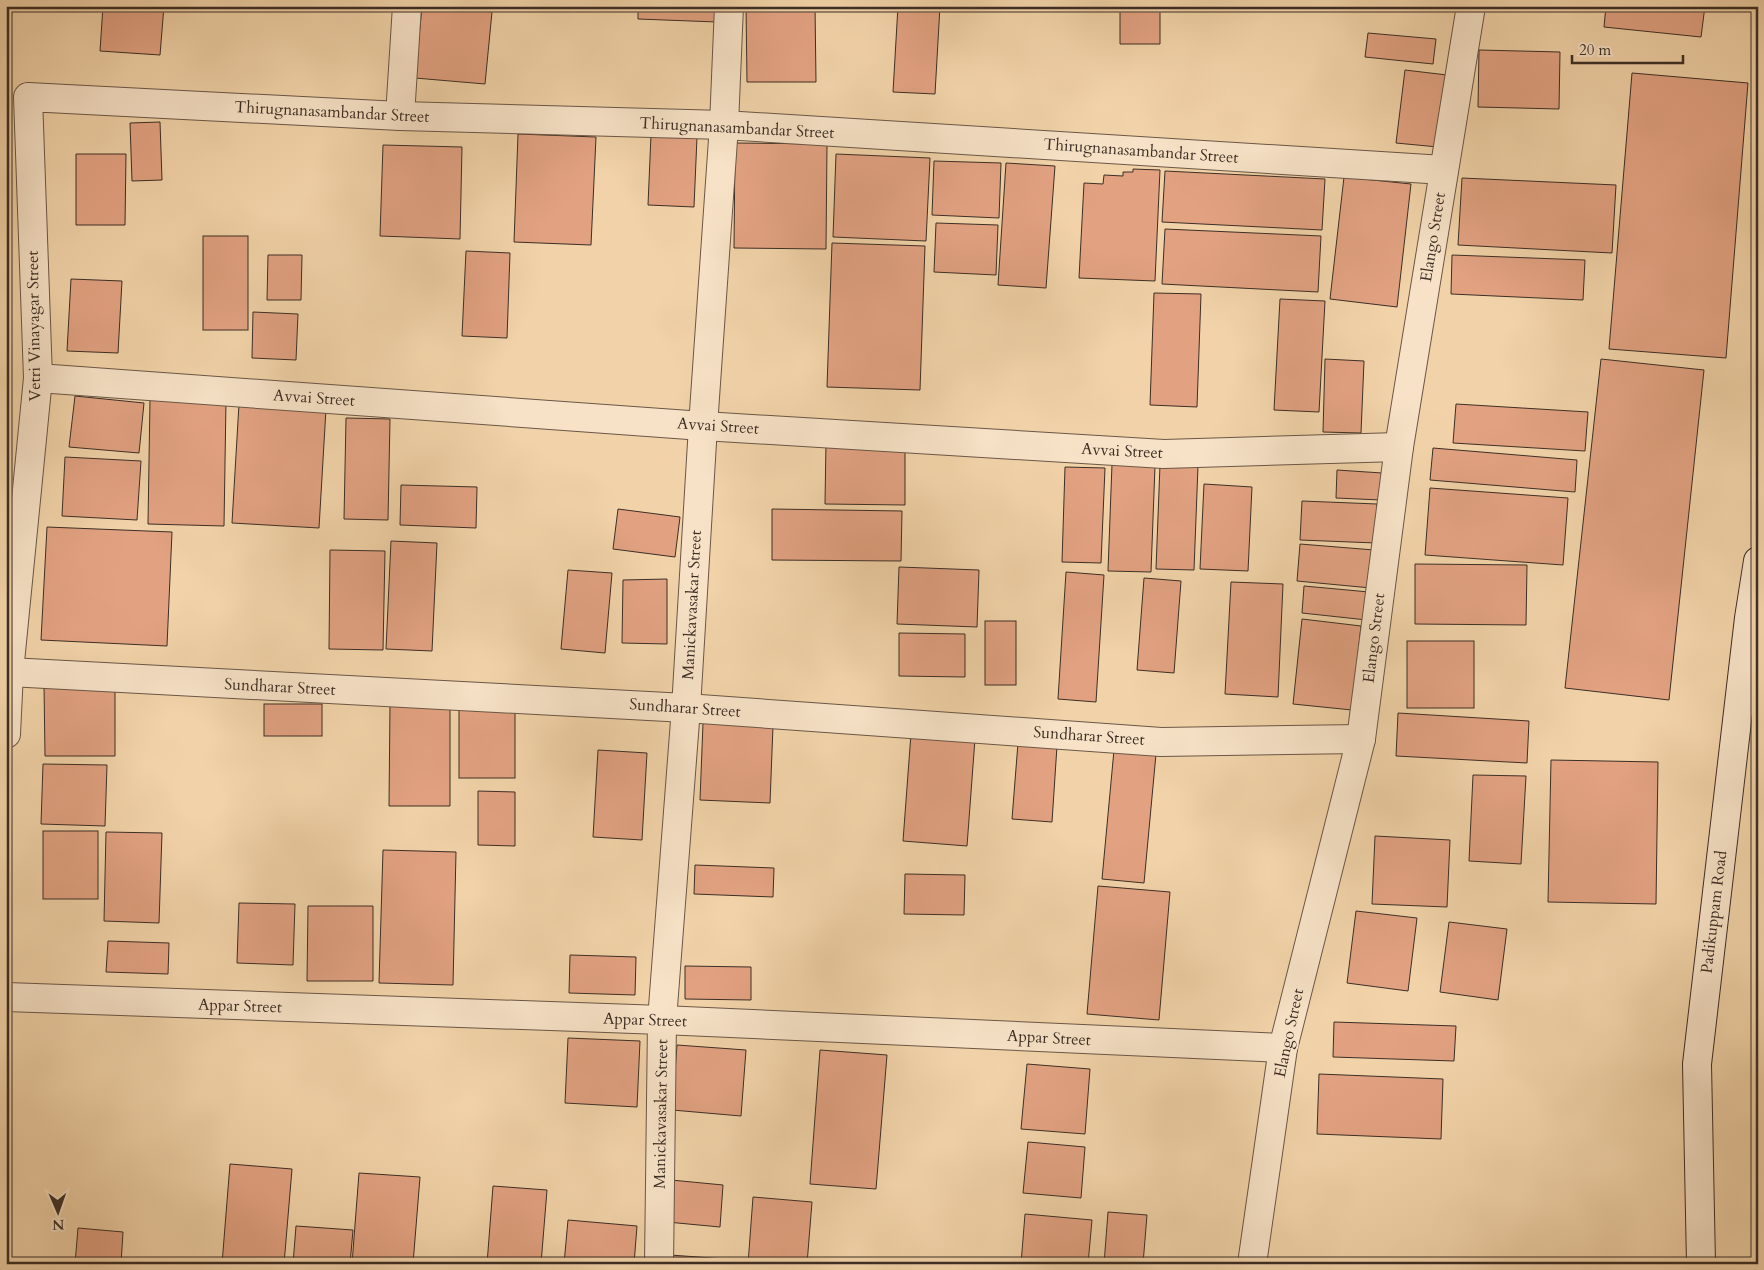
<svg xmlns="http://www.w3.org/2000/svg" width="1764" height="1270" font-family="Cardo,serif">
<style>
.building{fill:#e2a282;stroke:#3c2e25}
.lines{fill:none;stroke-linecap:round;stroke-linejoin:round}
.street-casing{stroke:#6a5746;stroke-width:30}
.secondary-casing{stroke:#3c2e25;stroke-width:30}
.street{stroke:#f7e2c7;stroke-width:28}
.secondary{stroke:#f7e2c7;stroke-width:28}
.labels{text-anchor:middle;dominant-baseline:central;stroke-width:4;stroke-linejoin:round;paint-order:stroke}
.street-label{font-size:16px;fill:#3c2e25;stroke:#f7e2c7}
</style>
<rect width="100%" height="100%" fill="#f2d3a9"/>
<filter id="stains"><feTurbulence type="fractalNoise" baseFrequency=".004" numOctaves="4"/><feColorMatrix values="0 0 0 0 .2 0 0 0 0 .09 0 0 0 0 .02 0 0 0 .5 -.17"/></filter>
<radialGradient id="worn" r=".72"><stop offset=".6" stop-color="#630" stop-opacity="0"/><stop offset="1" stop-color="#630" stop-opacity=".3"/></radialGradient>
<!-- building -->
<g class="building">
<polygon points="103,6 164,6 160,55 100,51"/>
<polygon points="422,6 492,12 485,84 415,78"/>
<polygon points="524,6 558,6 558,8"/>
<polygon points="638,6 717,6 717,22 638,19"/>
<polygon points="746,6 815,6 816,82 747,82"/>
<polygon points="898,6 940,6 935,94 893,92"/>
<polygon points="1606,6 1705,6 1701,37 1604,27"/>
<polygon points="1160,7 1160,44 1120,44 1120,8"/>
<polygon points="1368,33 1436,39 1433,64 1365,57"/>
<polygon points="1479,50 1560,52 1559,109 1478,107"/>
<polygon points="1405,70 1447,75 1438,147 1396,143"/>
<polygon points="1632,73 1748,83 1726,358 1609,349"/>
<polygon points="160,122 162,180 132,181 130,123"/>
<polygon points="518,134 596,137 591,245 514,242"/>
<polygon points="651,135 697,137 694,207 648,205"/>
<polygon points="735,143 827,144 826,249 734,248"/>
<polygon points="383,145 462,147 460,239 380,236"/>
<polygon points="76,154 126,154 125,225 76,225"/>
<polygon points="836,154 930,158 926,241 833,237"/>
<polygon points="934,161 1001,163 999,218 932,215"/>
<polygon points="1006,163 1055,166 1046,288 998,285"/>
<polygon points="1133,169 1160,170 1155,281 1079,278 1084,183 1103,184 1104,175 1123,176 1123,172 1133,172"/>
<polygon points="1165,171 1325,179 1322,230 1162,222"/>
<polygon points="1344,177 1411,184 1397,307 1330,299"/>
<polygon points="1462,178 1616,185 1612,253 1458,245"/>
<polygon points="936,223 998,225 996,275 934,272"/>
<polygon points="1165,229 1321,236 1318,292 1162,284"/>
<rect x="203" y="236" width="45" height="94"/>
<polygon points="832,243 925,246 920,390 827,387"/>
<polygon points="466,251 510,253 507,338 462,336"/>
<polygon points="268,255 302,255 301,300 267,300"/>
<polygon points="1452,255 1585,260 1583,300 1451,294"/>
<polygon points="71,279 122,281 118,353 67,351"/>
<polygon points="1154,293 1201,294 1197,407 1150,405"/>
<polygon points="1280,299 1325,301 1319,412 1274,410"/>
<polygon points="253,312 298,314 296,360 252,358"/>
<polygon points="1325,359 1364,361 1361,433 1323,432"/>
<polygon points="1601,359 1704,370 1669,700 1565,688"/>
<polygon points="75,396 144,403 139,453 69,447"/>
<polygon points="150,399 226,400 224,526 148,524"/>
<polygon points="239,404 326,409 319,528 232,523"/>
<polygon points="1456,404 1588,412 1585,451 1453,443"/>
<polygon points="346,418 390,419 388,520 344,519"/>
<polygon points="826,441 905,442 905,505 825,504"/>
<polygon points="1433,448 1577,460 1575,492 1430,480"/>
<polygon points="65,457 141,461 137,520 62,516"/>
<polygon points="1112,464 1155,466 1151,572 1108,571"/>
<polygon points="1160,465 1198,466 1194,570 1156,569"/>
<polygon points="1065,467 1105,468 1101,563 1062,562"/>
<polygon points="1337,470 1382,473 1381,500 1336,498"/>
<polygon points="1204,484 1252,487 1248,571 1200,569"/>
<polygon points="401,485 477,487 476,528 400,525"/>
<polygon points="1430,488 1568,498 1563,565 1425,555"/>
<polygon points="1302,501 1377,504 1376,543 1300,540"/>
<polygon points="618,509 680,517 675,557 613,549"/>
<polygon points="772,509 902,511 901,561 772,560"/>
<polygon points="47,527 172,532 167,646 41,640"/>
<polygon points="391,541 437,543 432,651 386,649"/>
<polygon points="1300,544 1374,550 1371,588 1297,581"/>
<polygon points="330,550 385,551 383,650 329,649"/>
<polygon points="1415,564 1527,565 1526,625 1415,624"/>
<polygon points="899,567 979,570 977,627 897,624"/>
<polygon points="568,570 612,573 605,653 561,649"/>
<polygon points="1066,572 1104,575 1096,702 1058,699"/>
<polygon points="1144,578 1181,581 1174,673 1137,670"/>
<polygon points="667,579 667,644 622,643 623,580"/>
<polygon points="1231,582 1283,584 1278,697 1225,694"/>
<polygon points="1304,586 1369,592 1367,620 1302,613"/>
<polygon points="1302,619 1361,626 1352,710 1293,704"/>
<rect x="985" y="621" width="31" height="64"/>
<polygon points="899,633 965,634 965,677 899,676"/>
<rect x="1407" y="641" width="67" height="67"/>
<polygon points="44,685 115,685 115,756 45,756"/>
<rect x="264" y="704" width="58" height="32"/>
<polygon points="390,704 450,704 450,806 389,806"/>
<rect x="459" y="710" width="56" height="68"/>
<polygon points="1398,713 1529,721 1527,763 1396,756"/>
<polygon points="703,723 773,726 770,803 700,800"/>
<polygon points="911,734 975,739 967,846 903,841"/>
<polygon points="1018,743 1057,746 1052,822 1012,819"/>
<polygon points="598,750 647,753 642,840 593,837"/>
<polygon points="1114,750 1156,754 1144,883 1102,879"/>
<polygon points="1551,760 1658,762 1656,904 1548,902"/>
<polygon points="43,764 107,765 105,826 41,824"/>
<polygon points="1473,775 1526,776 1521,864 1469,861"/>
<polygon points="478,791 515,792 515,846 478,845"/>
<rect x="43" y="831" width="55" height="68"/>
<polygon points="106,832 162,833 159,923 104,921"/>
<polygon points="1375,836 1450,840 1447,907 1372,904"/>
<polygon points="383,850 456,852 453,985 379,983"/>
<polygon points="695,865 774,868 773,897 694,894"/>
<polygon points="905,874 965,875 964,915 904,914"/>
<polygon points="1098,886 1170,892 1159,1020 1087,1014"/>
<polygon points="239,903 295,904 293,965 237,963"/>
<polygon points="308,906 373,906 373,981 307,981"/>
<polygon points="1356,911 1417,918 1408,991 1347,983"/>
<polygon points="1449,922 1507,929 1498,1000 1440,992"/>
<polygon points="108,941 169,943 168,974 106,972"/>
<polygon points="570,955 636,957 635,995 569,993"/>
<polygon points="685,966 751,967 751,1000 685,999"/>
<polygon points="1334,1022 1456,1026 1454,1061 1333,1057"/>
<polygon points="568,1038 640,1041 637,1107 565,1103"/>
<polygon points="677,1045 746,1050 741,1116 672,1110"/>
<polygon points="820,1050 887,1055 876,1189 810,1184"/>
<polygon points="1027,1064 1090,1069 1085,1134 1021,1129"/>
<polygon points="1319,1074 1443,1079 1441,1139 1317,1134"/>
<polygon points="1028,1142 1085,1147 1081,1198 1023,1193"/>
<polygon points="230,1164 292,1169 284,1264 222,1264"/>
<polygon points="359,1173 420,1177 413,1264 352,1264"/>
<polygon points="671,1180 723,1185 720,1227 667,1222"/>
<polygon points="493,1186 547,1190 541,1264 487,1264"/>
<polygon points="753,1197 812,1202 807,1264 748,1264"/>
<polygon points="1108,1212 1147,1215 1143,1264 1104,1264"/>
<polygon points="1025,1214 1092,1220 1088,1264 1021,1264"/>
<polygon points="568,1220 637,1226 634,1264 564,1264"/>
<polygon points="296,1226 353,1230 350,1264 293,1264"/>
<polygon points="78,1228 123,1232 121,1264 75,1264"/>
<polygon points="670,1255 740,1260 740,1264 670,1264"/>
</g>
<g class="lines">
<!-- street casing -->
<g class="street-casing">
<g id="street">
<polyline points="400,116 407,6"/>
<polyline points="38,378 703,426 1164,454 1399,447"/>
<polyline points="9,672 686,708 1161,742 1361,739"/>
<polyline points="6,734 9,672 38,378 28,97 400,116 724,125 1444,170"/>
<polyline points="6,997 662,1020 1283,1048"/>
<polyline points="659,1264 662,1020 686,708 703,426 724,125 729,6"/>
<polyline points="1252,1264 1283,1048 1361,739 1399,447 1471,6"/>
</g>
</g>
<!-- secondary casing -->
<g class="secondary-casing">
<polyline id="secondary" points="1701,1264 1697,1064 1749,618 1758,561"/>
</g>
<!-- street -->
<use href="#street" class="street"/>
<!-- secondary -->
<use href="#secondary" class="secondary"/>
</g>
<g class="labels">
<!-- street labels -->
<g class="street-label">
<text transform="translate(332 112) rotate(3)">Thirugnanasambandar Street</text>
<text transform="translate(737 128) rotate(3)">Thirugnanasambandar Street</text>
<text transform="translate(1141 151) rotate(4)">Thirugnanasambandar Street</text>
<text transform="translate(1433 237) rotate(-81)">Elango Street</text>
<text transform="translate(34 326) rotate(-91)">Vetri Vinayagar Street</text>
<text transform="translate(314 398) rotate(4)">Avvai Street</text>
<text transform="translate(718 426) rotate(4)">Avvai Street</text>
<text transform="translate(1122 451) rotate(3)">Avvai Street</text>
<text transform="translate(692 605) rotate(-87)">Manickavasakar Street</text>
<text transform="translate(1374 638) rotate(-83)">Elango Street</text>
<text transform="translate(280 687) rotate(3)">Sundharar Street</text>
<text transform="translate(685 708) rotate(4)">Sundharar Street</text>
<text transform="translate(1089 736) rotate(4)">Sundharar Street</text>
<text transform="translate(1714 912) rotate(-83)">Padikuppam Road</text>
<text transform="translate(240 1006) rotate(2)">Appar Street</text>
<text transform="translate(645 1020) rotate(2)">Appar Street</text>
<text transform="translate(1289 1033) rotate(-78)">Elango Street</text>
<text transform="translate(1049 1038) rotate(3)">Appar Street</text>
<text transform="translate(661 1114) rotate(-89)">Manickavasakar Street</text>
</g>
</g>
<!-- margin -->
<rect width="1764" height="1270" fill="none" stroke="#f2d3a9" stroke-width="25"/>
<rect x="8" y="8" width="1749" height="1255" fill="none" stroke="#3c2e25" stroke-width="2.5"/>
<rect x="12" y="12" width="1739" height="1245" fill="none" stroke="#3c2e25"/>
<!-- north arrow -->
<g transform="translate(58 1212) rotate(178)" stroke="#f7e2c7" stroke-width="4" paint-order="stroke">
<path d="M0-4L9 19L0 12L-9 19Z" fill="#3c2e25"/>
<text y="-8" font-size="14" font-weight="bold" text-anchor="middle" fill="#3c2e25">N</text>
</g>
<!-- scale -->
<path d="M1572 55v8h111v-8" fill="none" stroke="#3c2e25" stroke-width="2.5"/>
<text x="1579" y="55" font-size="15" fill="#3c2e25" stroke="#f7e2c7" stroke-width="4" paint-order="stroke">20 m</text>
<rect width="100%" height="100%" filter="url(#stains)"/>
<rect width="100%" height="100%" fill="url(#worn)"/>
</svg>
